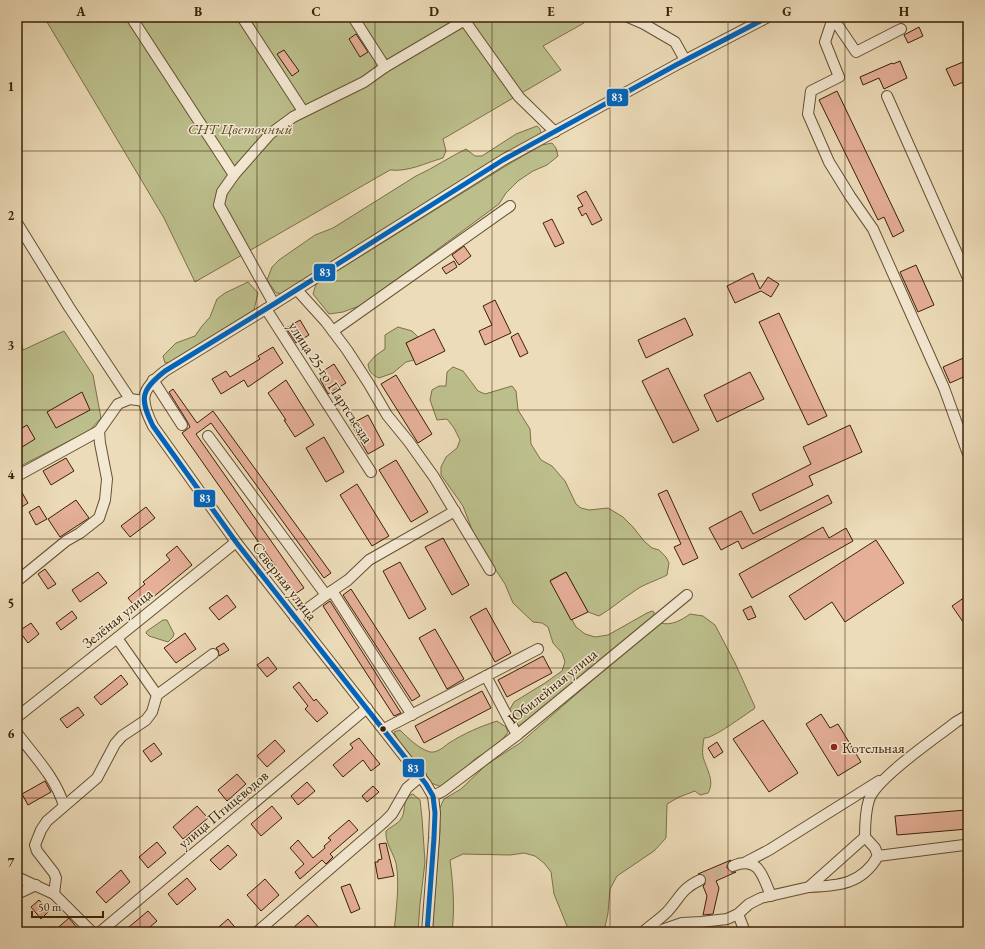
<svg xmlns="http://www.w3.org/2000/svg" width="985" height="949" font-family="'EB Garamond',serif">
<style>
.green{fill:#bcbf8c;stroke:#7b7048}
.building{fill:#e5af98;stroke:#3a2104}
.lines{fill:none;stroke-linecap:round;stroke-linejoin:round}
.minor-tunnel{stroke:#c9b795;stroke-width:10;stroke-dasharray:10 5;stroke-linecap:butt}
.minor-casing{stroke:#675031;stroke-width:12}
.minor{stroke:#f3e8d2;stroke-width:10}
.bus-1-casing{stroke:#f3e8d2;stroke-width:8}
.bus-1{stroke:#0065bd;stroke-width:5}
.grid{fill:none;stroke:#3a2104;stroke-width:1;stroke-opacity:0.55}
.bus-dot{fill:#3a2104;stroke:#f3e8d2;stroke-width:1.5}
.poi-dot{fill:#8f2418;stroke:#f3e8d2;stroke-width:1.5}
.labels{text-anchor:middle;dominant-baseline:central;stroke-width:3;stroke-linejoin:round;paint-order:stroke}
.park-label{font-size:15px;font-style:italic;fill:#5a4826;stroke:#f3e8d2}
.street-label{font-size:15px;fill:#3a2104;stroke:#f3e8d2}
.poi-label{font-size:15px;fill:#3a2104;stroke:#f3e8d2;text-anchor:start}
.line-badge{stroke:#f3e8d2;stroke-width:1.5}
.badge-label{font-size:11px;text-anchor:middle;font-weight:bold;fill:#fff}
.neatline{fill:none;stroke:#3a2104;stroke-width:1.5}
.grid-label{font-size:13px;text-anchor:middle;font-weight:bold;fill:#3a2104}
</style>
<rect width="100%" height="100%" fill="#eddcb9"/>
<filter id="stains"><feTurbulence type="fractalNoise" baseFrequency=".005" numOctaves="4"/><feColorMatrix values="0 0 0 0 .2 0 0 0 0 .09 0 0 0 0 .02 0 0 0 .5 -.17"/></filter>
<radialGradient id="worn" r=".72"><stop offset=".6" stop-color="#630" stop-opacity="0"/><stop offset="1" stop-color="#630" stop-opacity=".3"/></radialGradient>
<!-- green -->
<g class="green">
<path d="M44,17H581L584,23L543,46L561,70L443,139L446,151L443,158C425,163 409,172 390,170L195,282L164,218Z"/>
<path d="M537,126C541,129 541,131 540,136L285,294L276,293L267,280L272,267L279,260L315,235L333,228L416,176C434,168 449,157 466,149L475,156H482L516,134Z"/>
<polygon points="552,143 556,148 558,156 547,165 533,171 518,181 506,193 499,204 362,305 343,312 329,314 313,294 316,284 509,164 542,145"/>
<polygon points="248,282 258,293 254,310 172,362 165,363 163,356 176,343 195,336 202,326 210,317 217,299 225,293"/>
<polygon points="17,319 23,350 64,331 93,375 101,418 90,430 17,468"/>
<path d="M398,327L412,331L418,337L406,343L414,360L406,362L393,373L379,378C372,375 369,372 368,364L375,356L385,349V335Z"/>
<path d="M453,367L463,371L478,391L485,394L512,386L516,391L518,410L530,429L531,444L541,460L552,466L565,481L576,504L581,508L589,510L608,508L623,517L633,527L644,541L652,548L659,550L666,557L669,563L667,575C656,581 643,584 633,592C621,600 611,609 599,616L588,612L566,572L550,580L576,627L585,634L595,637L608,635L647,613L652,611L654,612V615L649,621L520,727H517L509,711L514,702L545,683L562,671L565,662L562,653L553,643L548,627L542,623L533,622L513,603L505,584L476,540L463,506L441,475V467L446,457L457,448L460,440L454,428L447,419L437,420L430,400L432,390L439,386H446L447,372Z"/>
<path d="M690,614L703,616L715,625L735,663L755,707L754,709C744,715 713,739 704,738C703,744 702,751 703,757C707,770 715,781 708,793L700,795L695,791L679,797L667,804L666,838L654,851L617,876L610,889L608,913L605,927L593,932H575L567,926L554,894L551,872L544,863L535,856L524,853L510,855L463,854L450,860C453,884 455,908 452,932H433V917L440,830L439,810L444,799L461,789L486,765L520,743L656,625L661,623C671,626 682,620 690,614Z"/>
<polygon points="163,620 167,620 174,634 173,637 168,642 149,636 146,633 147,631"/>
<path d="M497,721L506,727L508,732L499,744L475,759L454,778L442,787L431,783C421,764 402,752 394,732L400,730C408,738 419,749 430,752C438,753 443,747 449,743C465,733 479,727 497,721Z"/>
<path d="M413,794L420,800L422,818L425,862L420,904L418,932H394C396,912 400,882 396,863C393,852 385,843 386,831C390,827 398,824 401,819C407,810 401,798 413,794Z"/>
</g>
<!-- building -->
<g class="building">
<polygon points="919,27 923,36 908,43 904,35"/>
<polygon points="356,34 368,52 360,57 349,39"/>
<polygon points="284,50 299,71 292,76 277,54"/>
<polygon points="968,60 968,80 954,86 946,69"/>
<polygon points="900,61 907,78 884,89 879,78 863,85 860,77 892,63 893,64"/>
<polygon points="837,91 904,231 893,237 884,217 878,220 819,100"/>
<polygon points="586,191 602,220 592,225 586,213 582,216 578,208 583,206 577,196"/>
<polygon points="552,219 564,243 555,247 543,223"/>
<polygon points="464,246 471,256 459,265 452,255"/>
<polygon points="454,261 457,267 446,274 442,268"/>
<polygon points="916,265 934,305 918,312 900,272"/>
<polygon points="753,273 760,289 768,277 779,284 771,297 761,291 735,303 727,286"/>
<polygon points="495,300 511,333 485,345 479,331 492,325 483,306"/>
<polygon points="779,313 827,416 808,425 759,322"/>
<polygon points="685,318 693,335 646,358 638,340"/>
<polygon points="300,320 309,335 296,343 286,328"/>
<polygon points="434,329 445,351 416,365 406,343"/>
<polygon points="518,333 528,353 520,357 511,337"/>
<polygon points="273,347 283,363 248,387 244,380 221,394 212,379 226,371 230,377 260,359 258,356"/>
<polygon points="968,356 968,375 950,383 943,367"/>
<polygon points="334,364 346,383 328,394 320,379 323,378 320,373"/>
<polygon points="668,368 699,430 673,443 642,381"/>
<polygon points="750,372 764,399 717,422 704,395"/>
<polygon points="396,375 432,434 418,443 381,384"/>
<polygon points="286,380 314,425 295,437 284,420 286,420 268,393"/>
<polygon points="173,389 197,423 213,411 331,573 324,578 211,423 196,434 304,588 295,594 182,433 190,427 187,421 169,392"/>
<polygon points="82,392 90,410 56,428 47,412"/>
<polygon points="368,415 384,445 368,454 351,424"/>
<polygon points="27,425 35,439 22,447 17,438 17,431"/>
<polygon points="850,425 862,452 809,476 813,485 760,511 752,494 811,464 803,447"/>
<polygon points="324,437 344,472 326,482 306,448"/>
<polygon points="66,458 74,471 51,485 43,471"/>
<polygon points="396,460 428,512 411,522 379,470"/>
<polygon points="17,484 28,503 17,510"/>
<polygon points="357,484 389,536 372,546 340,495"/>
<polygon points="667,490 698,558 683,565 674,547 681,544 658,494"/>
<polygon points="828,495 832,503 742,549 738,541 721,550 709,528 741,511 753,534"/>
<polygon points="76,500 89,518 60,537 48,519"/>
<polygon points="39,506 47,519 36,525 29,512"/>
<polygon points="146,507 155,518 130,537 121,526"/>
<polygon points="823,527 829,538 846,528 853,541 752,598 739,574"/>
<polygon points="443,538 469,585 452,595 425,547"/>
<polygon points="876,540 904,583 845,622 832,602 805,620 789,596"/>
<polygon points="177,546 192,565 146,603 145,602 137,609 128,598 145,584 143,582 170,560 166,555"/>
<polygon points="400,562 426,609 409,619 383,571"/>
<polygon points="45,569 56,584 48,589 38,574"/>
<polygon points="98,572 107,583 80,602 72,590"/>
<polygon points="566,572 588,612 571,620 550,581"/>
<polygon points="351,589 420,696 412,701 343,595"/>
<polygon points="227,595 236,607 219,620 209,608"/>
<polygon points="968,595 968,629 952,606"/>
<polygon points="330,601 401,713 394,716 323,606"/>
<polygon points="751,606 756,617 748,620 743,610"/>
<polygon points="486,608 511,653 495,662 470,617"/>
<polygon points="72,611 77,618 61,630 56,623"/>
<polygon points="31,623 39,634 28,643 19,631"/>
<polygon points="435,629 464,679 447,689 419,638"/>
<polygon points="185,633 196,649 176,663 164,648"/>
<polygon points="224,643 229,650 219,656 218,650 216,648"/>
<polygon points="543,656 552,673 507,697 498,680"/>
<polygon points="268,657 277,669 267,677 257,665"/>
<polygon points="121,675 128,684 101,705 94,697"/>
<polygon points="299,682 314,701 316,699 328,713 317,722 305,709 308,706 293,687"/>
<polygon points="482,691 491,708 424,743 415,726"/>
<polygon points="78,707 84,715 67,728 60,719"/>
<polygon points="821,714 830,728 838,724 861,762 838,776 806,724"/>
<polygon points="763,720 798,773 769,792 733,739"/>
<polygon points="359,738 380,764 371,771 363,760 343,777 333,765 353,748 350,744"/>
<polygon points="275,740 285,751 267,767 257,756"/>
<polygon points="717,742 723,752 714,758 708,748"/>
<polygon points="154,743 162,754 151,762 143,751"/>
<polygon points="237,774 246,784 227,801 218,790"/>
<polygon points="45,781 51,792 28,805 22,794"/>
<polygon points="307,782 315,791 298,805 291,796"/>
<polygon points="373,786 379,792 367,802 362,796"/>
<polygon points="197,806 208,818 183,839 173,827"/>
<polygon points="272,806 282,818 261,836 251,824"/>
<polygon points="966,810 968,829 897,835 895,816"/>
<polygon points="349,820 358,830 330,854 333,857 326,864 322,860 300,879 295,872 304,864 290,848 298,840 313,858 325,848 324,846 331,840 328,838"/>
<polygon points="157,842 166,853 148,868 139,857"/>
<polygon points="386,843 394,876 378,879 375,862 378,862 378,860 382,859 379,844"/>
<polygon points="228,845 237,855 220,870 210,860"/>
<polygon points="731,860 727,864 727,868 731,872 736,872 716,881 719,888 713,914 703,915 707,896 703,886 705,884 706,880 704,875 698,874"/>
<polygon points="121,870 130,882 106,903 96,892"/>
<polygon points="187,878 196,889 177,905 168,894"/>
<polygon points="265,879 279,895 261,911 247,895"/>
<polygon points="350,884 360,909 351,913 341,887"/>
<polygon points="39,900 49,911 41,919 31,907"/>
<polygon points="148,911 157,921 144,932 123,932"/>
<polygon points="308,915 319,928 313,932 298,932 294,927"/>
<polygon points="69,918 78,929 75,932 53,932"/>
<polygon points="228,919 239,932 213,932"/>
</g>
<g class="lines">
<!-- minor-tunnel -->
<polyline class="minor-tunnel" points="700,880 733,866"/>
<!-- minor casing -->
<g class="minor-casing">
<g id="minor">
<polyline points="131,17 234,175 222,192 219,205 274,304"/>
<polyline points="242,17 303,111"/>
<polyline points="353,17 385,67"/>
<polyline points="462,17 519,97 555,132"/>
<polyline points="628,17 644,24 675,42 685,60"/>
<polyline points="830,17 839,27 856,52 901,29"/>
<polyline points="832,21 825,42 839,77 811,91 808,114 829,162 850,196 873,229 944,388 968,454"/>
<polyline points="887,96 968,278"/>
<polyline points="234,175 270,134 293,117 364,82 385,67 470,17"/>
<polyline points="17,223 69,307 130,399"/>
<polyline points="297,290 326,322 347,350 369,384 387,415 409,442 434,477 490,570"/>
<polyline points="266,309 371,472"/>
<polyline points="333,331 510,206"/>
<polyline points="153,380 182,425"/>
<polyline points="208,436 326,595"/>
<polyline points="17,476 99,431"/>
<polyline points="17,581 66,541 80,533 99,518 105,500 107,479 100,443 99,431 118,404 130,399 144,401"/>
<polyline points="332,591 412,715"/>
<polyline points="295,618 326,595 348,580 369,560 455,511"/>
<polyline points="117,638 157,695"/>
<polyline points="486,676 517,735"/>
<polyline points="17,717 117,638 236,542"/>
<polyline points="384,729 538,649"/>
<path d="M17,733C34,756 56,778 64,806"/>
<polyline points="433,796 443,791 517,735 687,595"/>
<polyline points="865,837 875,848 878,856"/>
<polyline points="746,862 769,850 879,781"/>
<path d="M733,866C759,855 763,877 771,896"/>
<polyline points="17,877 54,894 92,932"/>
<path d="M809,887C839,886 862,884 878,856L964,845L968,843"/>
<polyline points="17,894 36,885"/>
<polyline points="54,894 56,878 54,873 37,851 35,845 41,830 47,821 97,778 115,744 122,736 146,720 152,712 157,695 213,654"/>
<polyline points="738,914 745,932"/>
<polyline points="100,932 367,708"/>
<polyline points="257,932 384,822 392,814 407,788 421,776"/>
<path d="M427,932L434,838L435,813L433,796L426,784L236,542L153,426C139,398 141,390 165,371L274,304L503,160L676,65L768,17"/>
<path d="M643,932C651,925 660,919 667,912C680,898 681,889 700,880"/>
<path d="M656,932L682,923L701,922L727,919L738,914L749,904L761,898L809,887L865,837C865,825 865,812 869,800C875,779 936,738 956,722L968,715"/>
</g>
</g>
<!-- minor -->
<use href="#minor" class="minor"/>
<!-- bus-1 casing -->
<g class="bus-1-casing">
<path id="bus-1" d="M427,932L434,838L435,813L433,796L426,784L236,542L153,426C139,398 141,390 165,371L274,304L503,160L676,65L768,17"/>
</g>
<!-- bus-1 -->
<use href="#bus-1" class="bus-1"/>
</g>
<!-- grid -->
<path class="grid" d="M140,17V932M257,17V932M375,17V932M492,17V932M610,17V932M728,17V932M845,17V932M17,151H968M17,281H968M17,410H968M17,539H968M17,668H968M17,798H968"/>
<!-- markers -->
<circle class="bus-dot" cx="383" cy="729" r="3.5"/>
<circle class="poi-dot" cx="834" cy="747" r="4"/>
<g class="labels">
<!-- park labels -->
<g class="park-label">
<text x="240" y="128">СНТ Цветочный</text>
</g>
<!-- street labels -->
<g class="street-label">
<text transform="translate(331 382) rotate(57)">улица 25-го Партсъезда</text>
<text transform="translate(285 581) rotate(52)">Северная улица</text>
<text transform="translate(117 618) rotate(-39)">Зелёная улица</text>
<text transform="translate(552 686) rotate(-39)">Юбилейная улица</text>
<text transform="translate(223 809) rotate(-40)">улица Птицеводов</text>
</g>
<!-- poi labels -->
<g class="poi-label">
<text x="842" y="747">Котельная</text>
</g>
</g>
<g class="line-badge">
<rect x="606" y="88" width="23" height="19" rx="4" fill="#0065bd"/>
<rect x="313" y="263" width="23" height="19" rx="4" fill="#0065bd"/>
<rect x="193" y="489" width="23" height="19" rx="4" fill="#0065bd"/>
<rect x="402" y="758" width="23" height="20" rx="4" fill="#0065bd"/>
</g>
<g class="badge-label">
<text x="617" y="101">83</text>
<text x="325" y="276">83</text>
<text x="205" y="502">83</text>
<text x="413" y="772">83</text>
</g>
<!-- margin -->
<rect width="985" height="949" fill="none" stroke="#eddcb9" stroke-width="44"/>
<!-- scale -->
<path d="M32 911v6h71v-6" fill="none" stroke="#3a2104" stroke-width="2"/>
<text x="38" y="911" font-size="12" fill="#3a2104" stroke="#f3e8d2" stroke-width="3" paint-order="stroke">50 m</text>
<rect x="22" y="22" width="941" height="905" class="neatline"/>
<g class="grid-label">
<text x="81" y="16">A</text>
<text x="198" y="16">B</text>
<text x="316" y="16">C</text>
<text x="434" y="16">D</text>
<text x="551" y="16">E</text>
<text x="669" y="16">F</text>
<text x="787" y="16">G</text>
<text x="904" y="16">H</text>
<text x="11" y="91">1</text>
<text x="11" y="220">2</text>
<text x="11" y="350">3</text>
<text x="11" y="479">4</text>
<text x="11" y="608">5</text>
<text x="11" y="738">6</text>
<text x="11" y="867">7</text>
</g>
<rect width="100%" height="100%" filter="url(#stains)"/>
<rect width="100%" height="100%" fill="url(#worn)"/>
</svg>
